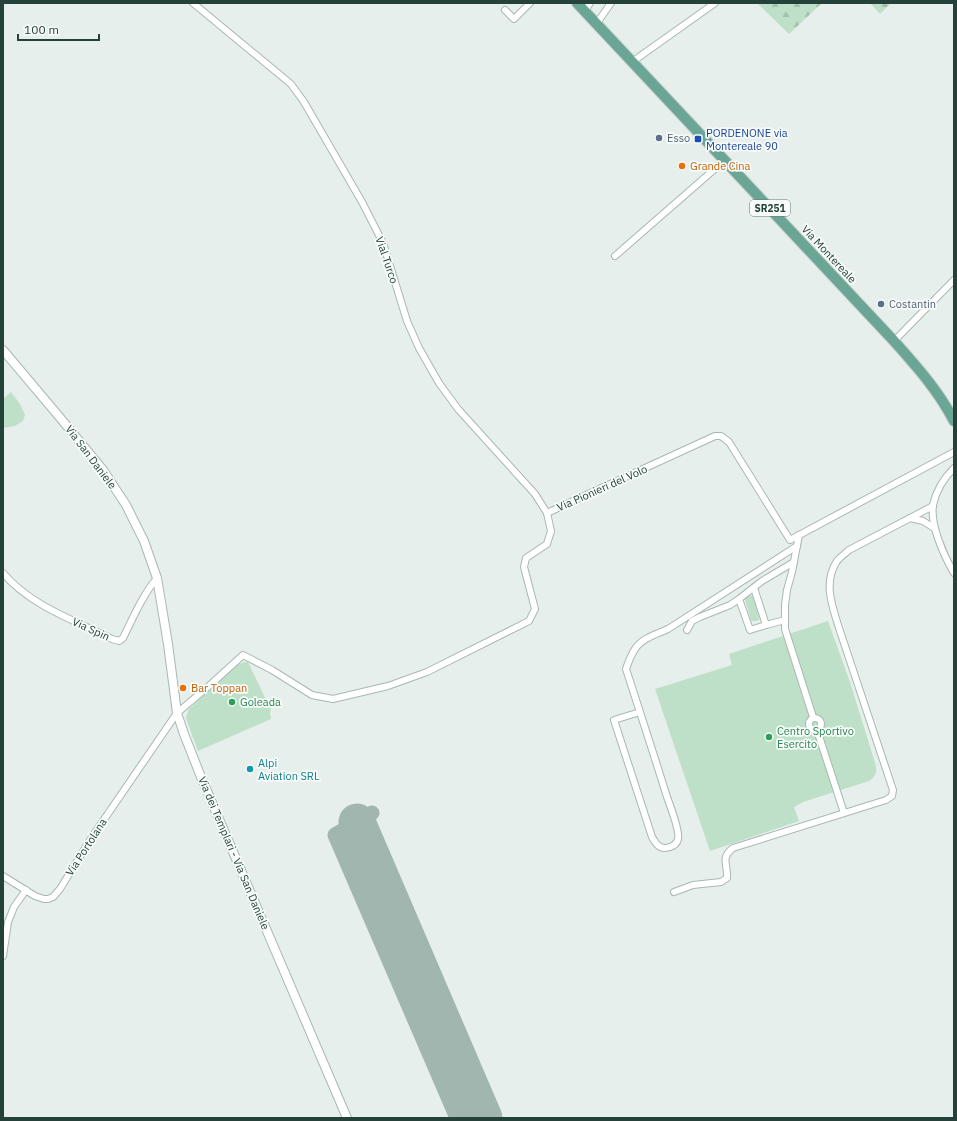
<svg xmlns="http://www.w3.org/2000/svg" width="957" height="1121" font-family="'IBM Plex Sans',sans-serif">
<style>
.grass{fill:#bfe0c8}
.forest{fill:url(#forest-firs)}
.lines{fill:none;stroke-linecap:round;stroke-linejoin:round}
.taxiway{stroke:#a2b6b0;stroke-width:15}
.runway{stroke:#a2b6b0;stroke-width:37}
.minor-casing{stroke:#a8b8b2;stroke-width:8}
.tertiary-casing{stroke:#a8b8b2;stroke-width:10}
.primary-casing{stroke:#c2cac8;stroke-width:12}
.minor{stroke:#fff;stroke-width:6}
.tertiary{stroke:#fff;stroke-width:8}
.primary{stroke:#6aa596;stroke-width:10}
.service-dot{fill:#5c6f8a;stroke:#f7fbf9;stroke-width:1.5}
.transit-dot{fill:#1a4fb4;stroke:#f7fbf9;stroke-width:1.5}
.food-dot{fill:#e8710a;stroke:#f7fbf9;stroke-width:1.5}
.leisure-dot{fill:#2e9e5b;stroke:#f7fbf9;stroke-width:1.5}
.culture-dot{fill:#0f9aa8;stroke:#f7fbf9;stroke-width:1.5}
.labels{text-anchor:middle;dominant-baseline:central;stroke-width:3.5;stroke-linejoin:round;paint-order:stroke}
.shield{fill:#f7fbf9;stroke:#637a73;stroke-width:1}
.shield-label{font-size:10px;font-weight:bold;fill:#24423a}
.transit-label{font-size:11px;fill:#164399;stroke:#f7fbf9;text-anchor:start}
.service-label{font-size:11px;fill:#4e5e75;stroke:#f7fbf9;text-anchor:start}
.food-label{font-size:11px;fill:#c56008;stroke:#f7fbf9;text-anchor:start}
.street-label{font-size:11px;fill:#24423a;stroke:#f7fbf9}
.leisure-label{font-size:11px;fill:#27864d;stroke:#f7fbf9;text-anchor:start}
.culture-label{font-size:11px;fill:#0d838f;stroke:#f7fbf9;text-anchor:start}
</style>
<defs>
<pattern id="forest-firs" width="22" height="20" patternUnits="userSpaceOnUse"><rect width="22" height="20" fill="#bfe0c8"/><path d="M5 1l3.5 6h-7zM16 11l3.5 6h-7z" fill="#a4c1ad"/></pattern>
</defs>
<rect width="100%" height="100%" fill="#e6efeb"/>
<!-- grass -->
<g class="grass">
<polygon points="11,392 20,404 25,415 23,421 15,426 3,428 3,399"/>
<polygon points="748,595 753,596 759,617 759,620 756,621 753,621 751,620 745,600 745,598"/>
<path d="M828,621L850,682L876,766C877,773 875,777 869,781L803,802L794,807L799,821L710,851L655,689L732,665L729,654Z"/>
<polygon points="245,662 248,662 271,710 270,713 271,719 198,751 187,721 186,717 189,709 237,665"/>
</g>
<!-- forest -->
<g class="forest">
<polygon points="757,3 822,3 789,34"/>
<polygon points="870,3 891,3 880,14"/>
</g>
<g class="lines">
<!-- taxiway -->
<polyline class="taxiway" points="372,813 335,835 457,1118"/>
<!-- runway -->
<polyline class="runway" points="357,822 484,1118"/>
<!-- minor casing -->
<g class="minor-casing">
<g id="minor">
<polyline points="193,3 291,84 304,102 362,202 383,243 407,321 419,348 439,383 458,409 535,494 547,513"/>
<polyline points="505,10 514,19 530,3"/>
<polyline points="585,11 590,3"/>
<polyline points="597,23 611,3"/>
<polyline points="632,62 715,3"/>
<polyline points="615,256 725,160"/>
<polyline points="894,341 954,280"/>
<path d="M954,468C944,478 936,491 933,505C930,525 944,556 954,573"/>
<polyline points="910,518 923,521 934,528"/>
<polyline points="799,535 792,572 787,590 785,605 785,629 813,717"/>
<path d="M3,573C31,606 74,620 112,639L119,641L123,638C133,618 142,596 157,578"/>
<polyline points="739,599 750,630 766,625 754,588"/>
<polyline points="766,625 785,620"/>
<polyline points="687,630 692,621 700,617 730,605 739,599 762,581 794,562"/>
<path d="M640,712L614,720L652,837C655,842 658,848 665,848C670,848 677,845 678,839C680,832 670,805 667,797C654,755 640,712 626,669C628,663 631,655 635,649C642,638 657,634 668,629L797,546"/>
<circle cx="815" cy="724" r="6"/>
<polyline points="817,730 844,813"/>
<polyline points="3,876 35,896 44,899 48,899 53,897 60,889 92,837 177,713 210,685 243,655 272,670 312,695 333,699 388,686 427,672 529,621 535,609 524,567 526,558 547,544 551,531 547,513 715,436 721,436 729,442 790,540 954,452"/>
<path d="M674,892L693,885L721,882L727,878C728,864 720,858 733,848L886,800L892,796L893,790L839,628C832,606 823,582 837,561C840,557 845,554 849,550L933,506"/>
<polyline points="3,956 8,922 14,907 26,890"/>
</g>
</g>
<!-- tertiary casing -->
<g class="tertiary-casing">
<polyline id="tertiary" points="3,350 57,414 103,470 126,505 144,541 157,578 168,644 177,713 184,734 201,777 347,1118"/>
</g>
<!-- primary casing -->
<g class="primary-casing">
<path id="primary" d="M577,3L894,341C917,367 938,390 954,421"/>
</g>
<!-- minor -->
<use href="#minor" class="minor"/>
<!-- tertiary -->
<use href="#tertiary" class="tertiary"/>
<!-- primary -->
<use href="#primary" class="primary"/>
</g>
<!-- markers -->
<g class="service-dot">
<circle cx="659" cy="138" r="4"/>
<circle cx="881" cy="304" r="4"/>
</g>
<rect class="transit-dot" x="694" y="135" width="8" height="8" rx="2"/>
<g class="food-dot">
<circle cx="682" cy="166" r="4"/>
<circle cx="183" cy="688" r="4"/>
</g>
<g class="leisure-dot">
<circle cx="232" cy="702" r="4"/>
<circle cx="769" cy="737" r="4"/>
</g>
<circle class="culture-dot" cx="250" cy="769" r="4"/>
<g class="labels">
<!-- shield labels -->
<rect class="shield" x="750" y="200" width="40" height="16" rx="3"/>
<g class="shield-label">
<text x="770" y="208">SR251</text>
</g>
<!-- transit labels -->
<g class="transit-label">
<text x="706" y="133">PORDENONE via<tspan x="706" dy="13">Montereale 90</tspan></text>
</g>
<!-- service labels -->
<g class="service-label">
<text x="667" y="138">Esso</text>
<text x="889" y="304">Costantin</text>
</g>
<!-- food labels -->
<g class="food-label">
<text x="690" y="166">Grande Cina</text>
<text x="191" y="688">Bar Toppan</text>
</g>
<!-- street labels -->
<g class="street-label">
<text transform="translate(829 254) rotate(47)">Via Montereale</text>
<text transform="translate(387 260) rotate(71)">Vial Turco</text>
<text transform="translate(91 457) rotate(53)">Via San Daniele</text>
<text transform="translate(602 488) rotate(-24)">Via Pionieri del Volo</text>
<text transform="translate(91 629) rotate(25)">Via Spin</text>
<text transform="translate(86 847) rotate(-57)">Via Portolana</text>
<text transform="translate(234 853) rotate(67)">Via dei Templari - Via San Daniele</text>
</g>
<!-- leisure labels -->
<g class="leisure-label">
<text x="240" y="702">Goleada</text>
<text x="777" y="731">Centro Sportivo<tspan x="777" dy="13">Esercito</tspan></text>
</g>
<!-- culture labels -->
<g class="culture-label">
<text x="258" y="763">Alpi<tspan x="258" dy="13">Aviation SRL</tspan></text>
</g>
</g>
<!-- border -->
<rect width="957" height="1121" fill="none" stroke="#24423a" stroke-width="8"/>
<!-- scale -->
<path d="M18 34v6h81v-6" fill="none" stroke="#24423a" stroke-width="2"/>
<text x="24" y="34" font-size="12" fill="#24423a" stroke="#f7fbf9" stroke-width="3" paint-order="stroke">100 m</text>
</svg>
